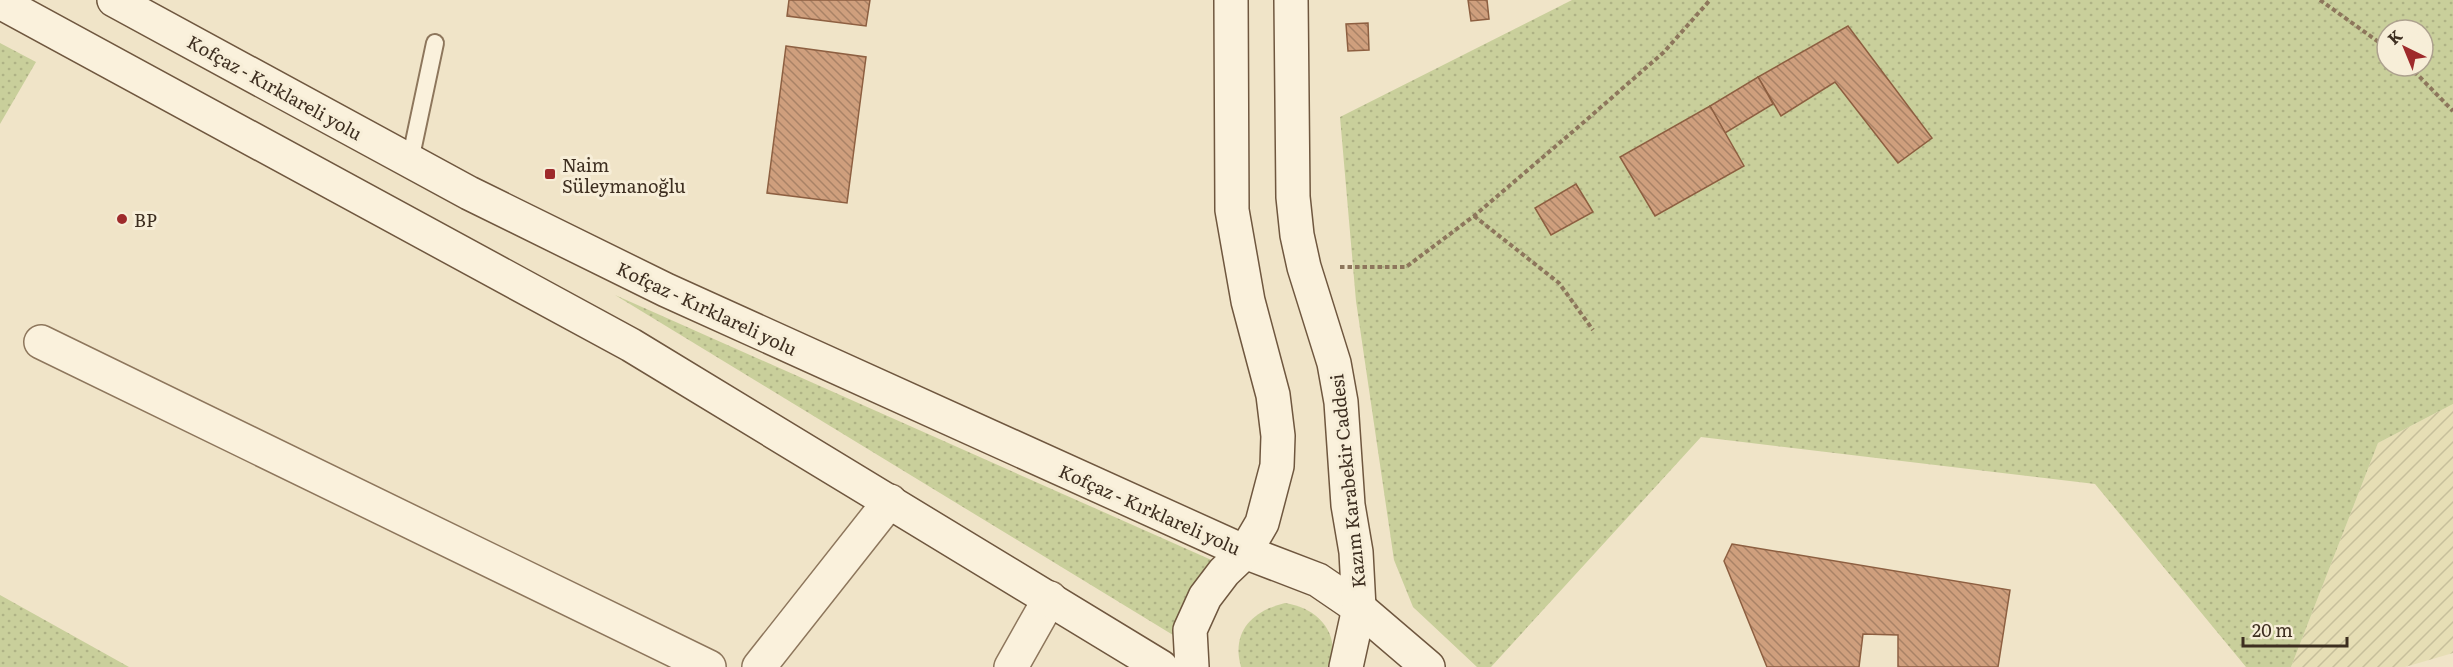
<svg xmlns="http://www.w3.org/2000/svg" width="2453" height="667" font-family="Literata,serif">
<style>
.farmland{fill:url(#farmland-furrows)}
.grass{fill:url(#grass-dots);fill-rule:evenodd}
.building{fill:url(#building-back-hatch);stroke:#8d5f41;stroke-width:1.5}
.lines{fill:none;stroke-linecap:round;stroke-linejoin:round}
.lane-casing{stroke:#8d765c;stroke-width:20}
.street-casing{stroke:#8d765c;stroke-width:36}
.secondary-casing{stroke:#6f573f;stroke-width:36}
.path{stroke:#8d765c;stroke-width:4;stroke-dasharray:4.5 3;stroke-linecap:butt}
.lane{stroke:#faf1dc;stroke-width:16}
.street{stroke:#faf1dc;stroke-width:33}
.secondary{stroke:#faf1dc;stroke-width:33}
.poi-dot{fill:#9e2a2b;stroke:#f7eed8;stroke-width:2}
.labels{text-anchor:middle;dominant-baseline:central;stroke-width:6;stroke-linejoin:round;paint-order:stroke}
.street-label{font-size:18px;fill:#3d2e20;stroke:#f7eed8}
.poi-label{font-size:18px;fill:#3d2e20;stroke:#f7eed8;text-anchor:start}
</style>
<defs>
<pattern id="farmland-furrows" width="10" height="10" patternUnits="userSpaceOnUse" patternTransform="scale(1.5)"><rect width="10" height="10" fill="#e6deb5"/><path d="M-1 1l2-2M0 10L10 0M9 11l2-2" fill="none" stroke="#c6bf9b"/></pattern>
<pattern id="grass-dots" width="8" height="8" patternUnits="userSpaceOnUse" patternTransform="scale(1.5)"><rect width="8" height="8" fill="#c9cf9b"/><path d="M2 2h.1M6 6h.1" fill="none" stroke="#aeb285" stroke-width="1.8" stroke-linecap="round"/></pattern>
<pattern id="building-back-hatch" width="6" height="6" patternUnits="userSpaceOnUse" patternTransform="scale(1.5)"><rect width="6" height="6" fill="#cf9f7d"/><path d="M-1 5l2 2M0 0l6 6M5-1l2 2" fill="none" stroke="#a98266"/></pattern>
</defs>
<rect width="100%" height="100%" fill="#f0e4c8"/>
<!-- farmland -->
<polygon class="farmland" points="2453,404 2453,653 2405,667 2291,667 2378,443"/>
<!-- grass -->
<g class="grass">
<path d="M1572,0H2453V404L2378,443L2291,667H2246L2095,484L1701,437L1491,667H1477L1413,607L1394,560L1356,301L1340,117ZM2387,30H2423V66H2387Z"/>
<polygon points="0,43 36,62 0,124"/>
<polygon points="615,295 1216,562 1173,635"/>
<polygon points="0,595 129,667 0,667"/>
<path d="M1285,603C1318,608 1341,633 1330,667H1241C1231,632 1252,611 1285,603Z"/>
</g>
<!-- building -->
<g class="building">
<polygon points="789,0 870,0 866,26 787,16"/>
<polygon points="1468,0 1487,0 1489,19 1471,21"/>
<polygon points="1368,23 1369,50 1348,51 1346,24"/>
<polygon points="1848,26 1932,138 1898,163 1835,82 1781,116 1758,77"/>
<polygon points="786,46 866,57 847,203 767,193"/>
<polygon points="1758,77 1773,104 1725,133 1710,106"/>
<polygon points="1710,106 1744,166 1655,216 1620,157"/>
<polygon points="1576,184 1593,212 1551,235 1535,208"/>
<polygon points="1732,544 2010,590 1998,667 1898,667 1898,635 1863,634 1859,667 1767,667 1724,561"/>
</g>
<g class="lines">
<!-- lane casing -->
<g class="lane-casing">
<polyline id="lane" points="410,161 435,43"/>
</g>
<!-- street casing -->
<g class="street-casing">
<g id="street">
<polyline points="41,342 709,667"/>
<polyline points="759,667 890,501"/>
<polyline points="1011,667 1050,598"/>
</g>
</g>
<!-- secondary casing -->
<g class="secondary-casing">
<g id="secondary">
<polyline points="114,0 469,193 666,290 1245,552 1318,580 1359,608 1428,667"/>
<polyline points="1291,0 1293,197 1297,235 1304,267 1334,363 1341,402 1348,505 1356,552 1359,608 1346,667"/>
<polyline points="0,2 631,345 1161,667"/>
<polyline points="1192,667 1190,630 1205,597 1224,572 1245,552 1262,523 1277,466 1278,436 1273,395 1248,301 1232,210 1231,0"/>
</g>
</g>
<!-- path -->
<g class="path">
<polyline points="2320,0 2387,48"/>
<polyline points="2409,66 2453,111"/>
<polyline points="1474,216 1559,283 1593,330"/>
<polyline points="1340,267 1406,267 1474,216 1584,122 1664,52 1710,0"/>
</g>
<!-- lane -->
<use href="#lane" class="lane"/>
<!-- street -->
<use href="#street" class="street"/>
<!-- secondary -->
<use href="#secondary" class="secondary"/>
</g>
<!-- markers -->
<g class="poi-dot">
<rect x="544" y="168" width="12" height="12" rx="3"/>
<circle cx="122" cy="219" r="6"/>
</g>
<g class="labels">
<!-- street labels -->
<g class="street-label">
<text transform="translate(275 87) rotate(29)">Kofçaz - Kırklareli yolu</text>
<text transform="translate(707 308) rotate(25)">Kofçaz - Kırklareli yolu</text>
<text transform="translate(1347 481) rotate(-96)">Kazım Karabekir Caddesi</text>
<text transform="translate(1150 509) rotate(24)">Kofçaz - Kırklareli yolu</text>
</g>
<!-- poi labels -->
<g class="poi-label">
<text x="562" y="164">Naim<tspan x="562" dy="21">Süleymanoğlu</tspan></text>
<text x="134" y="219">BP</text>
</g>
</g>
<!-- north arrow -->
<g transform="translate(2405 48) rotate(317)"><circle r="28" fill="#f7eed8" stroke="#ada18e" stroke-width="1.5"/>
<path d="M0-4.5L10 22L0 15L-10 22Z" fill="#9e2a2b"/>
<text y="-9" font-size="16" font-weight="bold" text-anchor="middle" fill="#3d2e20">K</text>
</g>
<!-- scale -->
<path d="M2243 637v9h104v-9" fill="none" stroke="#3d2e20" stroke-width="3"/>
<text x="2252" y="637" font-size="18" fill="#3d2e20" stroke="#f7eed8" stroke-width="4.5" paint-order="stroke">20 m</text>
</svg>
